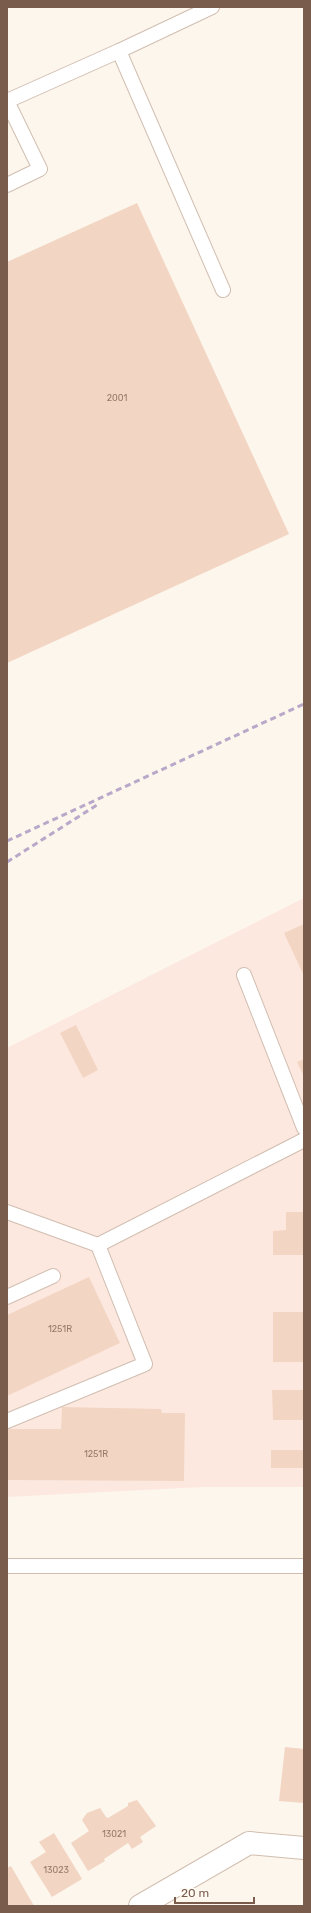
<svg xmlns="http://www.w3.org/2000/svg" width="311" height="1913" font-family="Rubik,sans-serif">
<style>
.commercial{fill:#fde8e0}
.building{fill:#f3d5c3}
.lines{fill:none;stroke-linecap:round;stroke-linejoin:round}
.lane-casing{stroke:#d1beb0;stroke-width:16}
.street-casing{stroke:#d1beb0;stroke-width:24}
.lane{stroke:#fff;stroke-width:14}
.street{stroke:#fff;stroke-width:22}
.rail{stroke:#b9a8c9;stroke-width:3;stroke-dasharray:6 4;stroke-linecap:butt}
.labels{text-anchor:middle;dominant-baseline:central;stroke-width:3;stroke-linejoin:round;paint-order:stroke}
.number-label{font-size:9px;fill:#987a6a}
</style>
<rect width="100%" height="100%" fill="#fdf6ec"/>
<!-- commercial -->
<polygon class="commercial" points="304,898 304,1487 202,1487 7,1497 7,1048"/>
<!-- building -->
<g class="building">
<polygon points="137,203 289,534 7,663 7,262"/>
<polygon points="304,924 304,976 284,933"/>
<polygon points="76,1025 98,1070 83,1078 60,1033"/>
<polygon points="304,1059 304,1077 297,1062"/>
<polygon points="286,1212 304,1212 304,1255 273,1255 273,1231 286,1230"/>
<polygon points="89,1277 120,1343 7,1396 7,1315"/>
<rect x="273" y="1312" width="31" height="50"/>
<polygon points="272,1390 304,1390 304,1420 273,1420"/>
<polygon points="62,1407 161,1409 162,1413 185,1413 184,1481 7,1480 7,1429 61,1429"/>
<rect x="271" y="1450" width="33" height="18"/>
<polygon points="285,1747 304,1749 304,1803 279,1801"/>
<polygon points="137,1800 156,1826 140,1837 143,1842 132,1849 128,1843 104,1859 105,1861 88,1871 71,1843 89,1831 82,1820 87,1813 100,1808 106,1817 108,1818 128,1806 128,1803"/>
<polygon points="54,1833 82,1879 52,1897 30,1862 46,1852 39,1842"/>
<polygon points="11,1866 34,1906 7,1906 7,1868"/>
</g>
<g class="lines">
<!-- lane casing -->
<g class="lane-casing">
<g id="lane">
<polyline points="212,7 119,51 223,290"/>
<polyline points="7,101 119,51"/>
<polyline points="7,185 40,169 7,101"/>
<polyline points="244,975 304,1128"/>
<polyline points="7,1212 98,1245 304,1140"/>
<polyline points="7,1297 53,1276"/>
<polyline points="7,1421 145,1364 98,1245"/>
<polyline points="7,1566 304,1566"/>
</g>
</g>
<!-- street casing -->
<g class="street-casing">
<polyline id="street" points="140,1906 249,1843 304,1848"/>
</g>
<!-- lane -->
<use href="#lane" class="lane"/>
<!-- street -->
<use href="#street" class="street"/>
<!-- rail -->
<g class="rail">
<polyline points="7,841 304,704"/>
<polyline points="7,862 97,805"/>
</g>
</g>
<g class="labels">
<!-- number labels -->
<g class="number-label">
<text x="117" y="398">2001</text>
<text x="60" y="1329">1251R</text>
<text x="96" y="1454">1251R</text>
<text x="114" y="1834">13021</text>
<text x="56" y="1870">13023</text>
</g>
</g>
<!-- border -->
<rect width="311" height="1913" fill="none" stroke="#7a5c4d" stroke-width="16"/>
<!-- scale -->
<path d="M175 1897v6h79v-6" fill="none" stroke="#7a5c4d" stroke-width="2"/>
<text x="181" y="1897" font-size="12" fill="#7a5c4d" stroke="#fffaf3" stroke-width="3" paint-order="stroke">20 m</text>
</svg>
